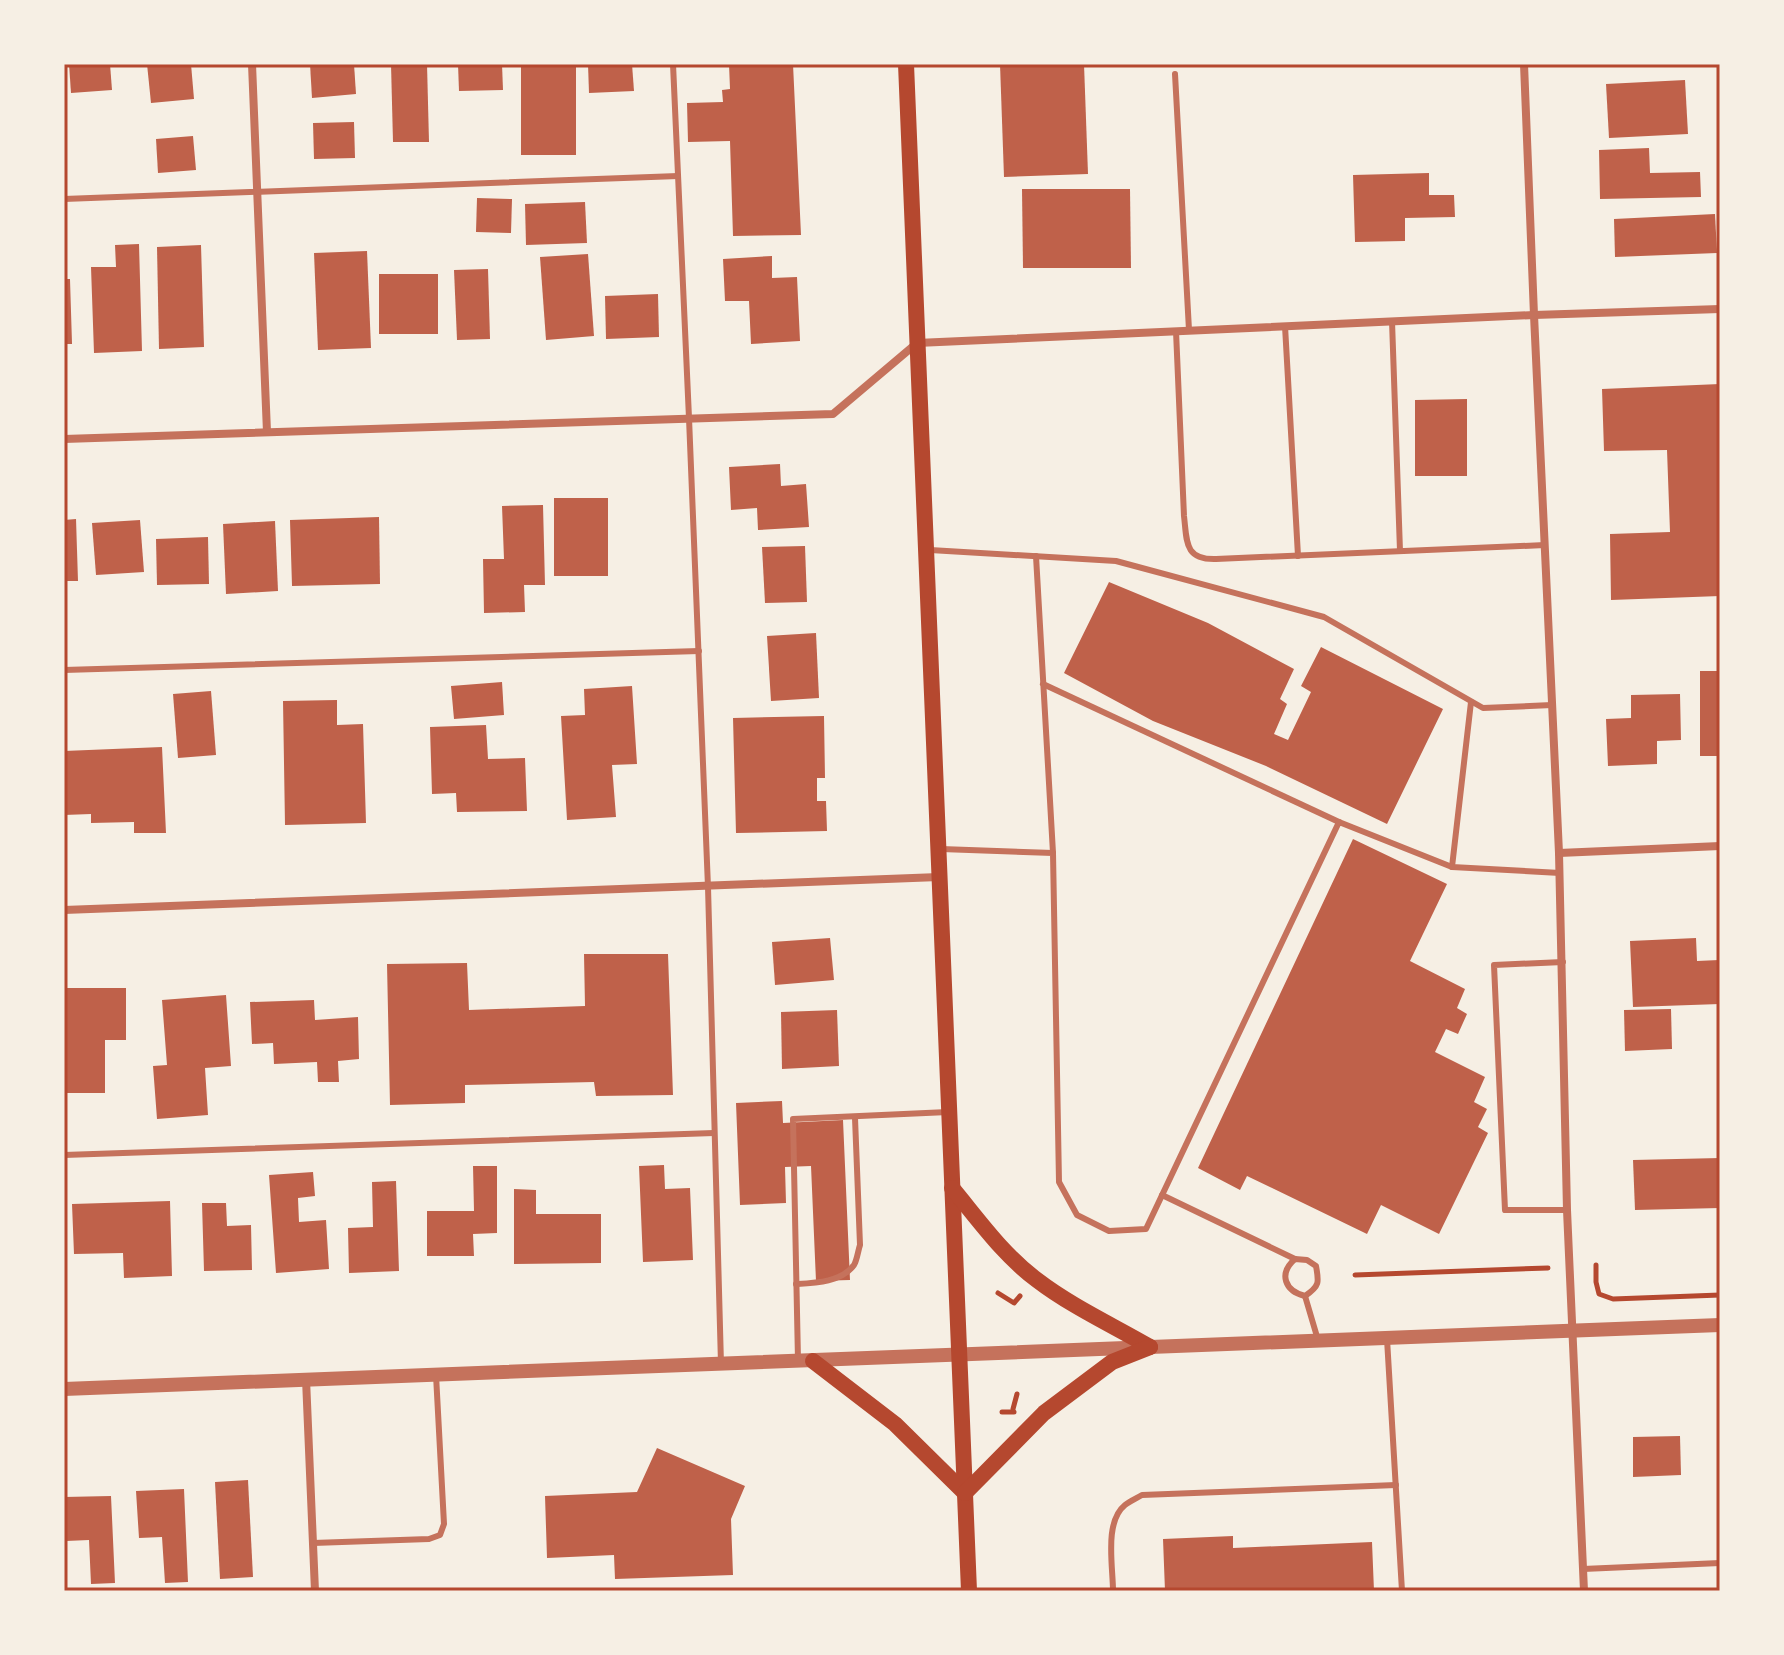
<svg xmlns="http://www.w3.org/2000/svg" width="1784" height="1655" font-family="'Sofia Sans Condensed',sans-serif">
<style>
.building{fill:#bf614a}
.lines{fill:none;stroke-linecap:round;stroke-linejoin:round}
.path{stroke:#b5482f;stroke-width:5}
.service{stroke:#c5725c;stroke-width:6}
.minor{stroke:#c5725c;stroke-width:8}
.tertiary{stroke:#c5725c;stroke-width:14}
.secondary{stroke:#b5482f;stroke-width:16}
.neatline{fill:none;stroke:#b5482f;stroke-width:3}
</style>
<rect width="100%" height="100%" fill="#f6efe4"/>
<!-- building -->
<g class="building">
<polygon points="69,64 110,64 112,90 71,93"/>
<polygon points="147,64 191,64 194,99 151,103"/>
<polygon points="310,64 354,64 356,94 312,98"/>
<polygon points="391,64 427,64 429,142 393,142"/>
<polygon points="458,64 502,64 503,90 459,91"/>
<rect x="521" y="64" width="55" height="91"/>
<polygon points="588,64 632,64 634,91 589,93"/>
<polygon points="729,64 793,64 801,235 733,236 730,141 688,142 687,103 723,102 722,90 730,89"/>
<polygon points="1000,64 1084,64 1088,174 1004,177"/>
<polygon points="1685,80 1688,134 1609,138 1606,84"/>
<polygon points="354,122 355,158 314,159 313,123"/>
<polygon points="193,136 196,170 158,173 156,139"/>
<polygon points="1649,148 1650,173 1700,172 1701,197 1600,199 1599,150"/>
<polygon points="1429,173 1429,195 1454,195 1455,217 1405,218 1405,241 1355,242 1353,175"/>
<polygon points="1022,189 1130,189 1131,268 1023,268"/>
<polygon points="477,198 512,199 511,233 476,232"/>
<polygon points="585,202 587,243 526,245 525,204"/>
<polygon points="1715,214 1717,253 1615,257 1614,219"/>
<polygon points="139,244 142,351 94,353 91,267 116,267 115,245"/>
<polygon points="201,245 204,347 159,349 157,247"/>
<polygon points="367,251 371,348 318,350 314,253"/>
<polygon points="588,254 594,336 546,340 540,257"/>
<polygon points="772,256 772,278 797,277 800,341 751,344 749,301 725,301 723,259"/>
<polygon points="488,269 490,339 457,340 454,270"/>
<rect x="379" y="274" width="59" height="60"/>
<polygon points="64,279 70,279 72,344 64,344"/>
<polygon points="658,294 659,337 606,339 605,296"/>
<polygon points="1720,384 1720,596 1611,600 1610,534 1670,532 1667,450 1604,451 1602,389"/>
<polygon points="1467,399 1467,476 1415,476 1415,400"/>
<polygon points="780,464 781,486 806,484 809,527 758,530 757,508 731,510 729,467"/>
<rect x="554" y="498" width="54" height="78"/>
<polygon points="543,505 545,585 524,585 525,612 484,613 483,559 504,559 502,506"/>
<polygon points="379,517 380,584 292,586 290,520"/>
<polygon points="76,519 78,581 64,581 64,520"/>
<polygon points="140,520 144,572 96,575 92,523"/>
<polygon points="275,521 278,591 226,594 223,524"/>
<polygon points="208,537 209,584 157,585 156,539"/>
<polygon points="805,546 807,602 765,603 762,547"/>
<polygon points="1109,582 1208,623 1294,669 1280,699 1287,704 1274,734 1288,740 1311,692 1301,686 1321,647 1443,709 1387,824 1266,766 1153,721 1064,673"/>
<polygon points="816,633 819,698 771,701 767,636"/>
<rect x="1700" y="671" width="20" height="85"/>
<polygon points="502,682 504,715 454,719 451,686"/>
<polygon points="632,686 637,764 612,765 616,817 567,820 561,716 585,715 584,689"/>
<polygon points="211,691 216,755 178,758 173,694"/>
<polygon points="1680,694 1681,740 1657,741 1657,764 1608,766 1606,719 1631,718 1631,695"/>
<polygon points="337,700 337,725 363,724 366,823 285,825 283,701"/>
<polygon points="824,716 825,778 817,778 817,801 826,801 827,831 736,833 733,718"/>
<polygon points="486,725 488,759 525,758 527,811 457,812 456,793 432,794 430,727"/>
<polygon points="162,747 166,833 134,833 134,822 91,823 91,814 64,815 64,751"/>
<polygon points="1353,839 1447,884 1410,961 1465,989 1457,1008 1467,1014 1458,1034 1446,1029 1435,1052 1485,1077 1474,1102 1487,1109 1478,1127 1488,1133 1439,1234 1381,1205 1367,1234 1247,1176 1240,1190 1198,1168"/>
<polygon points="830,938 834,980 775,985 772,942"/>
<polygon points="1696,938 1697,961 1719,960 1720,1004 1633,1007 1630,941"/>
<polygon points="584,954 668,954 673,1095 596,1096 594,1082 465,1085 465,1103 390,1105 387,964 467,963 469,1010 585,1006"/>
<polygon points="64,988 126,988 126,1040 105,1040 105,1093 64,1093"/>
<polygon points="226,995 231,1066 205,1068 208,1115 157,1119 153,1066 167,1065 162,1000"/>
<polygon points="314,1000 315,1020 358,1017 359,1059 338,1061 339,1082 318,1082 317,1062 274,1064 273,1043 252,1044 250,1002"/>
<polygon points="1671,1009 1672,1049 1625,1051 1624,1010"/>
<polygon points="837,1010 839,1066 782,1069 781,1012"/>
<polygon points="782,1101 783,1123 843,1120 850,1280 816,1281 811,1166 785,1167 786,1203 740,1205 736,1103"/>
<polygon points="1720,1158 1720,1208 1635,1210 1633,1160"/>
<polygon points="664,1165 665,1189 690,1188 693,1260 643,1262 639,1166"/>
<polygon points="473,1166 497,1166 497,1233 473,1234 474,1256 427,1256 427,1211 474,1211"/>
<polygon points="313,1172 315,1196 298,1198 299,1222 326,1220 329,1269 276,1273 269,1175"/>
<polygon points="396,1181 399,1271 349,1273 348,1228 373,1227 372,1182"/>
<polygon points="514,1189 536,1190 536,1214 601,1214 601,1263 514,1264"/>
<polygon points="170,1201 172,1276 124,1278 123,1253 74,1254 72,1204"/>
<polygon points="202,1203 226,1203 227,1226 251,1225 252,1270 204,1271"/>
<polygon points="1680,1436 1681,1475 1633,1477 1633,1437"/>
<polygon points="657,1448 745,1486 731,1519 733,1575 615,1579 614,1555 547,1558 545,1496 637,1492"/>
<polygon points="248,1480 253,1577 220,1579 215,1482"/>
<polygon points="184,1489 188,1582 165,1583 162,1537 139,1538 136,1491"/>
<polygon points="111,1496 115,1583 91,1584 89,1540 66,1541 64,1497"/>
<polygon points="1233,1536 1233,1548 1372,1542 1374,1591 1165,1591 1163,1539"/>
</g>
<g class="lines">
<!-- path -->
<g class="path">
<polyline points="1596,1265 1596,1282 1599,1294 1613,1299 1720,1295"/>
<polyline points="1355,1275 1548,1268"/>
<polyline points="998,1293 1014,1303 1020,1296"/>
<polyline points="1013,1409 1017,1394"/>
<polyline points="1002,1412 1014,1412"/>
</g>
<!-- service -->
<g class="service">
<polyline points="673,64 689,418 708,887 721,1364"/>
<polyline points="1175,74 1189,330"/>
<polyline points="64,199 678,176"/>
<polyline points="1392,321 1400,551"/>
<polyline points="1285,326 1298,556"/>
<path d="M1176,331L1184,516C1187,541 1184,560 1216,559L1545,545"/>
<polyline points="930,550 1116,561 1324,617 1483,708 1552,705"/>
<polyline points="1036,556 1053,853"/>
<polyline points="64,670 699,651"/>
<polyline points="1043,684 1339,822"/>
<polyline points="1471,702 1452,867 1560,873"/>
<polyline points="941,849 1053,853 1059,1182 1077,1215 1109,1231 1146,1229 1339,822 1452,867"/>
<polyline points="1563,962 1494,965 1505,1210 1567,1210"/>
<polyline points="64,1155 714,1133"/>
<polyline points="1162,1195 1295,1259"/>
<path d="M1295,1259L1307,1260L1316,1266C1319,1282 1320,1286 1305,1296C1285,1291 1278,1274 1295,1259Z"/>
<path d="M796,1284C815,1283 842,1282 854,1265C857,1260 858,1251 860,1245L855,1118"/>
<polyline points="1305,1296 1318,1340"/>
<polyline points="1387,1339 1402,1591"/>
<polyline points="798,1360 793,1119 948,1112"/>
<polyline points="313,1543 429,1539 440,1535 444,1524 436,1375"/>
<polyline points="1583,1569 1720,1563"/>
<path d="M1113,1591C1113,1566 1104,1522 1125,1505C1130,1501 1137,1498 1142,1495L1396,1485"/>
</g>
<!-- minor -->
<g class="minor">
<polyline points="252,64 267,432"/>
<polyline points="1524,64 1534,315 1559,853 1567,1210 1584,1591"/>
<polyline points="64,439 833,414 917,343 1534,315 1720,309"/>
<polyline points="1559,853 1720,846"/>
<polyline points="64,910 939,877"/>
<polyline points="306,1379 315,1591"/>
</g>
<!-- tertiary -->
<polyline class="tertiary" points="64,1389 1720,1325"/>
<!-- secondary -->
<g class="secondary">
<polyline points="906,64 969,1591"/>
<path d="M952,1188C978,1219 1003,1255 1037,1280C1071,1306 1112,1325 1150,1347"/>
<polyline points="813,1361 895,1424 965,1493"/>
<polyline points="965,1493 1044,1413 1112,1362 1150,1347"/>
</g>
</g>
<!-- border -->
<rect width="1784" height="1655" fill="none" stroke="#f6efe4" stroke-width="132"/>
<rect x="66" y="66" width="1652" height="1523" class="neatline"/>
</svg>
